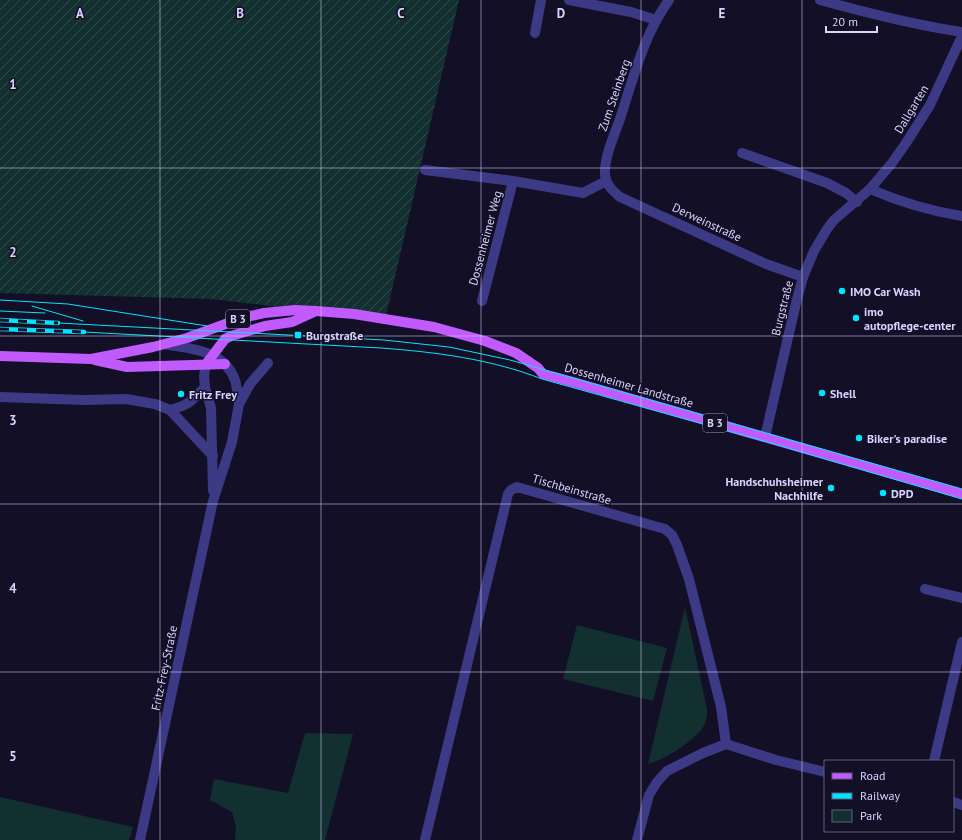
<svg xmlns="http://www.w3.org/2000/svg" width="962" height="840" font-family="'PT Sans',sans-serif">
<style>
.green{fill:#12302f}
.garden{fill:url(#garden-furrows)}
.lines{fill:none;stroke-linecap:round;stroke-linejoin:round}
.minor{stroke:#3d3a85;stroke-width:10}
.major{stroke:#c25bff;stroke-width:10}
.tram{stroke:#00e5ff;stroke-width:1}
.rail-casing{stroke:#00e5ff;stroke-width:4.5}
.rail{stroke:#130f26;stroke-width:3;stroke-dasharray:9;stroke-linecap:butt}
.grid{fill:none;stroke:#d9d4ff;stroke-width:1;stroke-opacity:0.55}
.poi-dot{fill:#00e5ff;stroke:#130f26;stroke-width:1.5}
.labels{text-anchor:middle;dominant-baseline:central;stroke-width:3;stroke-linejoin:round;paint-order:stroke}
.shield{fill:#130f26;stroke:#9e99be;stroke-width:1}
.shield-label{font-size:11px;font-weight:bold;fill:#d9d4ff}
.street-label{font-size:12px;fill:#d9d4ff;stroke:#130f26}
.poi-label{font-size:12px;font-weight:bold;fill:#d9d4ff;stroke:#130f26;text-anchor:start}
.grid-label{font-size:13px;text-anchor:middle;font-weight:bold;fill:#d9d4ff;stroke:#130f26;stroke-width:3;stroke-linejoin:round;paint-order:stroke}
</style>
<defs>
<pattern id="garden-furrows" width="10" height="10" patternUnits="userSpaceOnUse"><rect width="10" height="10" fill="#12302f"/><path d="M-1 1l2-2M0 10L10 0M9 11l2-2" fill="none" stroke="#344d4e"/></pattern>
</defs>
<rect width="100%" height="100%" fill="#130f26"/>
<!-- green -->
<g class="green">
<path d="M685,607L707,709C707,717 706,724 701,730C689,744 666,759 648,764Z"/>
<polygon points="577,625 667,648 653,701 563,679"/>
<polygon points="305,733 353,734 325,840 235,840 236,828 232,812 210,800 214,779 288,793"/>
<polygon points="0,797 133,827 129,840 0,840"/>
</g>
<!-- garden -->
<polygon class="garden" points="0,0 459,0 385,320 212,299 0,293"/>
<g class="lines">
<!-- minor -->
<g class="minor">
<polyline points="569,0 631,12 656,20"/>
<path d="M669,0C644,34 633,79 620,119C614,136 604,157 605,175C606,185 613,191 620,197L766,264L803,277"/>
<path d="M820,0C867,13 914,25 962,32"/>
<polyline points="535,33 541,0"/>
<polyline points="742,153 827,183 846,193 857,202"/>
<polyline points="425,170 513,181 583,193 606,181"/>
<path d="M870,189C900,202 930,211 962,216"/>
<polyline points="482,301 513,181"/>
<path d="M164,344C191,349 223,349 235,380C237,387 238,396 239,404"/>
<polyline points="206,364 204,376 205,387 211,408 213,491"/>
<polyline points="0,397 83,400 126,399 155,404 170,410 213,456"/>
<path d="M170,410C189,405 192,401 205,387"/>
<polyline points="765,437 796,303 803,277 814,251 827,229 834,220 870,189 892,163 906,143 930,105 962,36"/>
<polyline points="925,589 962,598"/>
<polyline points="934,761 962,642"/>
<polyline points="953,802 962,805"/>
<polyline points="140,840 213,501 232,442 239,404 250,384 268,363"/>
<polyline points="425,840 508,494 511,490 517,487 665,529 672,535 677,545 689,579 721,707 726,744"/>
<polyline points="637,840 649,795 657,782 667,771 703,753 726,744 776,760 825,772"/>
</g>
<!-- major -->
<g class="major">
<polyline points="0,356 91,359 153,347 187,338 242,318 264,313 295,310 316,311 354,314 434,327 485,341 516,353 538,368 543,374 573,382 962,494"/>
<polyline points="95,360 127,367 225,364"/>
<polyline points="206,364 225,339 231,336 265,326 292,322 314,312"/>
</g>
<!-- tram -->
<g class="tram">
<polyline points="0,300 68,304 207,326"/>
<polyline points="32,306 83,321"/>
<polyline points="0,311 45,313"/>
<polyline points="58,323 384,340 449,347 510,360 962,489"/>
<path d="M84,332L381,348C435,352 491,359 542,379L764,441L962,499"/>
</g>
<!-- rail casing -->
<g class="rail-casing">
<g id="rail">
<polyline points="0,320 58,323"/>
<polyline points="0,329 84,332"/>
</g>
</g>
<!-- rail -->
<use href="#rail" class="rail"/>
</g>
<!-- grid -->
<path class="grid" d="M160,0V840M321,0V840M481,0V840M641,0V840M802,0V840M0,168H962M0,336H962M0,504H962M0,672H962"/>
<!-- markers -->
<g class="poi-dot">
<circle cx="842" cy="291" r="4"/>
<circle cx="856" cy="318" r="4"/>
<rect x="294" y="331" width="8" height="8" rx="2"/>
<circle cx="822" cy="393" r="4"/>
<circle cx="181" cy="394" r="4"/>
<circle cx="859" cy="438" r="4"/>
<circle cx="831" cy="488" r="4"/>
<circle cx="883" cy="493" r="4"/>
</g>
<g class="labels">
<!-- shield labels -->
<g class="shield">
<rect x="226" y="310" width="24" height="18" rx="3"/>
<rect x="703" y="414" width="24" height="18" rx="3"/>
</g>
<g class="shield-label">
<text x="238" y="319">B 3</text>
<text x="715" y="423">B 3</text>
</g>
<!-- street labels -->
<g class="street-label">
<text transform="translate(614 95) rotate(-71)">Zum Steinberg</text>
<text transform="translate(911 109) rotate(-59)">Dallgarten</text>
<text transform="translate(707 222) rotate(25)">Derweinstraße</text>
<text transform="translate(485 238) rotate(-75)">Dossenheimer Weg</text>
<text transform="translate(782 308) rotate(-76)">Burgstraße</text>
<text transform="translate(629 385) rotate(16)">Dossenheimer Landstraße</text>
<text transform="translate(572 489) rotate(16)">Tischbeinstraße</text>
<text transform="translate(164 668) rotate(-78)">Fritz-Frey-Straße</text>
</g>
<!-- poi labels -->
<g class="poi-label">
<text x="850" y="291">IMO Car Wash</text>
<text x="864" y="311">imo<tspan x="864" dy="14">autopflege-center</tspan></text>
<text x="306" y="335">Burgstraße</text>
<text x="830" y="393">Shell</text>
<text x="189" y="394">Fritz Frey</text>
<text x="867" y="438">Biker's paradise</text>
<text x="823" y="481" text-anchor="end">Handschuhsheimer<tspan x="823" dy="14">Nachhilfe</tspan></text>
<text x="891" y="493">DPD</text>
</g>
</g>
<g class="grid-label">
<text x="80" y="18">A</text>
<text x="240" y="18">B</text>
<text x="401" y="18">C</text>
<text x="561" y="18">D</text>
<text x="722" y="18">E</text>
<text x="13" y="89">1</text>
<text x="13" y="257">2</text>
<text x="13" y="425">3</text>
<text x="13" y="593">4</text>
<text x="13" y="761">5</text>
</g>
<!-- legend -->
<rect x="824" y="760" width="130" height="72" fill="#130f26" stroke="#625e7d"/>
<rect x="832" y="773" width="20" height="6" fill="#c25bff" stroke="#625e7d"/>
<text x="860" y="780" font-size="12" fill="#d9d4ff">Road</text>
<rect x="832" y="793" width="20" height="6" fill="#00e5ff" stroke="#625e7d"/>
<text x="860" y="800" font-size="12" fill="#d9d4ff">Railway</text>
<rect x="832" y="810" width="20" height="12" fill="#12302f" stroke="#625e7d"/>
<text x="860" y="820" font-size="12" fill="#d9d4ff">Park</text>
<!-- scale -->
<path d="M826 26v6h51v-6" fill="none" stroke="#d9d4ff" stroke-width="2"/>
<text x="832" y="26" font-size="12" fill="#d9d4ff" stroke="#130f26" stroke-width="3" paint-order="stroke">20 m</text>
</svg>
